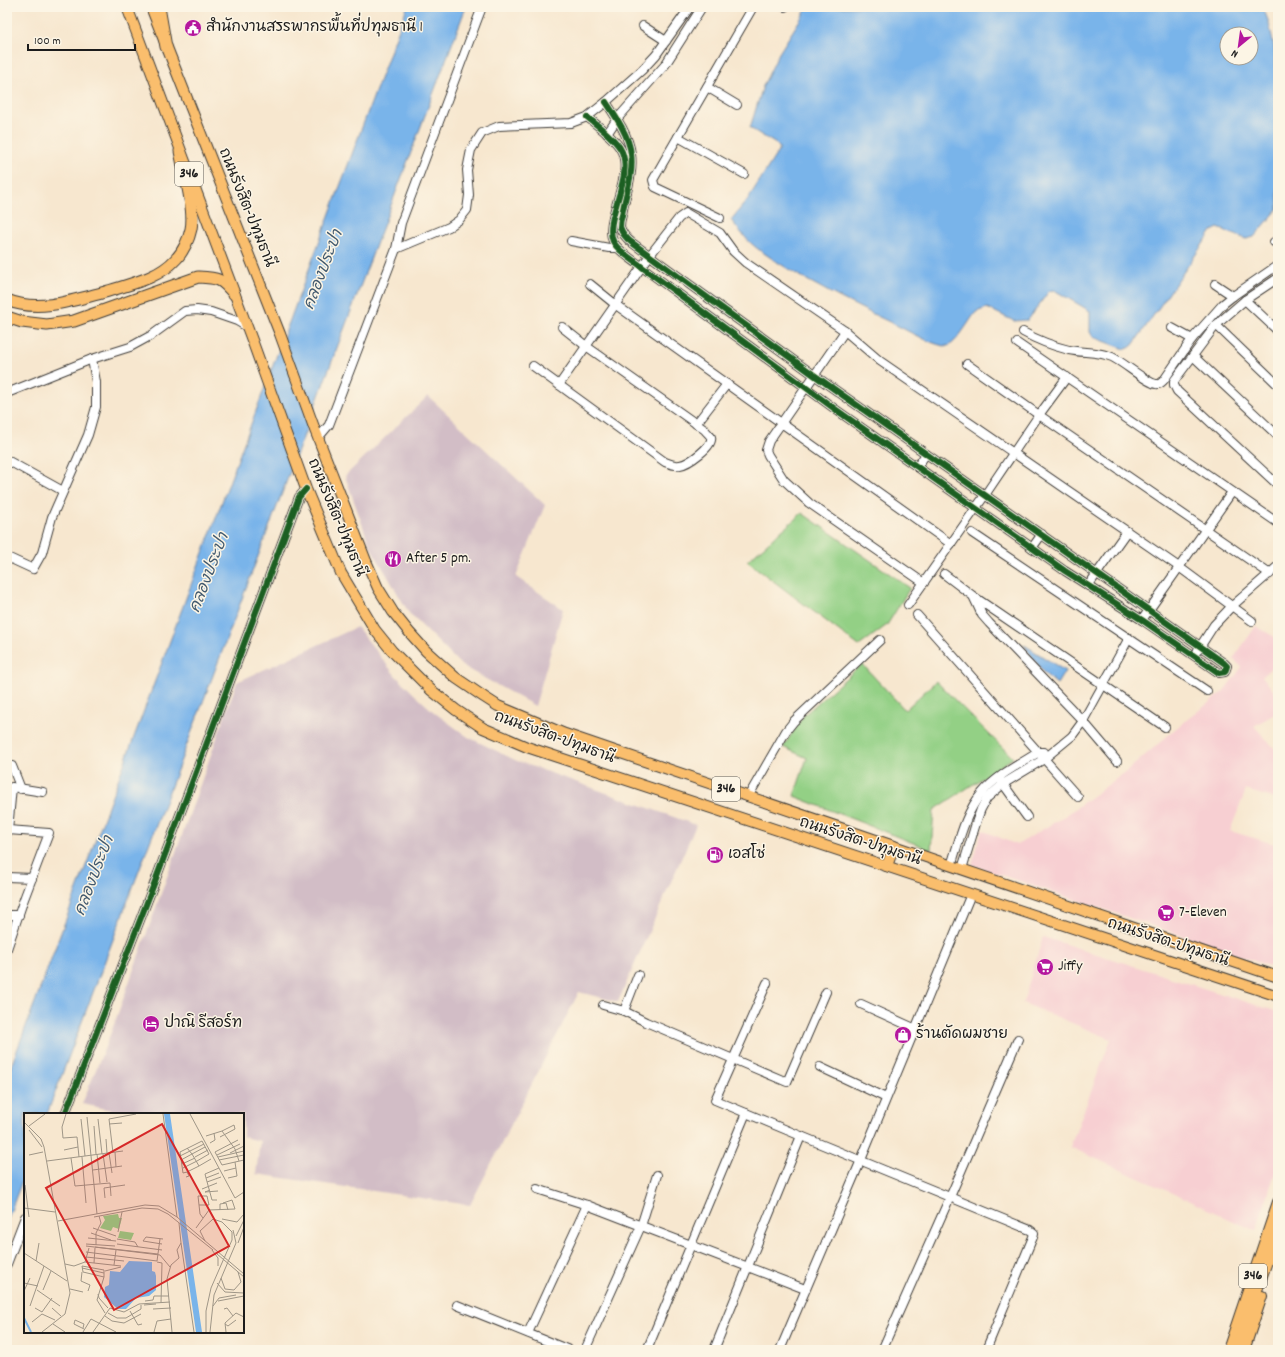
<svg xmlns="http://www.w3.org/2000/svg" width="1285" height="1357" font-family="Dekko,'Playpen Sans Thai',sans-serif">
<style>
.built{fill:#f7cfd2}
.industrial{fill:#d2bdc6}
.green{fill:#93d085;stroke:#587650}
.water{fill:#79b4ea;stroke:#4a6883;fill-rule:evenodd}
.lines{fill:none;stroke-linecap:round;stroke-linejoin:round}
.minor-casing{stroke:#3d3a37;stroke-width:10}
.major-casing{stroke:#3d3a37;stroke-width:12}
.highway-casing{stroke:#3d3a37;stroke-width:13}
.minor{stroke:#fff;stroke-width:8}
.major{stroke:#fabe6d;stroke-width:10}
.highway{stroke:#fabe6d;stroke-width:11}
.cycleway-casing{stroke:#fcf5e5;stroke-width:8}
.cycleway{stroke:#1b5e20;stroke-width:6}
.labels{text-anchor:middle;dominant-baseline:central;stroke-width:3;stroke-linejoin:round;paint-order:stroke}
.shield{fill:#fcf5e5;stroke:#5f5d58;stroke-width:1}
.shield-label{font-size:14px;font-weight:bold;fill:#1c1c1c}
.poi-label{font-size:15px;fill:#1c1c1c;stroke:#fcf5e5;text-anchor:start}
.street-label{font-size:15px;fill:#1c1c1c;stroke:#fcf5e5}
.water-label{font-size:16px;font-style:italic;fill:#41596e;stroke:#fcf5e5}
.inset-river{fill:none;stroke:#79b4ea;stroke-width:2}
.inset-road{fill:none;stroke:#9f9687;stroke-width:1}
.view{fill:#d62828;fill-opacity:0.15;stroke:#d62828;stroke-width:2}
.inset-edge{fill:none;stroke:#1c1c1c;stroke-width:2}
</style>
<rect width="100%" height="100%" fill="#fcf5e5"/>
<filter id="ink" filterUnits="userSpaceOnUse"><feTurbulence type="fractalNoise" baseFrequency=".025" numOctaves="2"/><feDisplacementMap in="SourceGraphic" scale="8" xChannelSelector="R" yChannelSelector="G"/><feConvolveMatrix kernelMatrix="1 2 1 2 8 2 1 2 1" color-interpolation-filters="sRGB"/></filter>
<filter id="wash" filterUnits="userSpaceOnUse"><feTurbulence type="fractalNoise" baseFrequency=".012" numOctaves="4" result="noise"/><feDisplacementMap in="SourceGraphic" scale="16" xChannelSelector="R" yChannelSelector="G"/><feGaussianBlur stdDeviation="0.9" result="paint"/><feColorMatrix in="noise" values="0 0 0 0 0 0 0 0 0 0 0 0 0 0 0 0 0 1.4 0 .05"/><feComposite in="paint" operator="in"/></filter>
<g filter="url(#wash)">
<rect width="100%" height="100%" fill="#f7e7cf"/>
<!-- built -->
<g class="built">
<polygon points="1256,626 1278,639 1278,662 1262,676 1278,697 1278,712 1254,726 1278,752 1278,801 1273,798 1246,790 1230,831 1278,845 1278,969 1189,938 972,865 982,830 1017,845 1065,816 1127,771 1180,725 1223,692 1242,667 1233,659"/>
<polygon points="1043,937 1278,1012 1278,1164 1256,1231 1070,1147 1111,1039 1023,1003"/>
</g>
<!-- industrial -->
<g class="industrial">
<polygon points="428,396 545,505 516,577 563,609 535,706 462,666 409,613 370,546 345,476"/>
<polygon points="357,627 395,675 414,694 435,713 468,737 517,761 696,825 618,1002 579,992 470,1205 256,1174 260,1141 243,1137 243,1114 131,1114 82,1104 112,1030 237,682"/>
</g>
<!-- green -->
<g class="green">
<polygon points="802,513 910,588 887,625 859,646 747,561"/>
<polygon points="862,664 905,710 936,681 1013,758 934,810 931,850 794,796 807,758 783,747 804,715"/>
</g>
<!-- water -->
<g class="water">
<polygon points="407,7 466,7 47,1114 25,1114 25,1173 7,1221 7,1077"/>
<path d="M808,7H1263L1269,23L1274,46L1276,69L1278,109V209L1254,237L1246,239L1218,228L1212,231L1133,345L1129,348L1125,349L1093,337L1090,332V311L1054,290L1049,291L1028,320L1014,321L987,308L976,312C970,319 956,345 947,346C938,347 911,333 902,328C854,305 801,280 758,249C747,241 739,230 731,220L748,199L779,150V147L776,144L750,128L763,86L779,53ZM1227,34H1251V58H1227Z"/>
<polygon points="1023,644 1065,671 1057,684 1044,673"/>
</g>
</g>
<g filter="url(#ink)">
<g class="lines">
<!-- minor casing -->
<g class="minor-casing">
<g id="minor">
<polyline points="784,7 785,7"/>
<polyline points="643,26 666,41"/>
<polyline points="707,87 737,105"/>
<path d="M587,117C598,126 612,136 620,148C637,175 601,221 614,243C619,252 635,261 642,267L835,409L1065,571L1142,620L1219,673L1225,672L1227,666L1224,663L814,375L631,242C626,238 622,233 620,227C620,223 621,218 622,215C625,195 634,174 631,154C629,136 616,117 606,102"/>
<polyline points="607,134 617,119 665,65 702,7"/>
<polyline points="678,137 744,174"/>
<polyline points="720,218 655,187 653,180 753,7"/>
<polyline points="571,241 609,248 618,248"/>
<polyline points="1274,242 1278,244"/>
<polyline points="396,249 401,223 482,7"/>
<polyline points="1278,278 1245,300 1216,325 1174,381 1174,385 1177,391 1278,485"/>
<polyline points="590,284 616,305 951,544"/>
<polyline points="1215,284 1233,296"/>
<polyline points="1245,300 1278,331"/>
<polyline points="1216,325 1278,385"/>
<polyline points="1172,328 1192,339"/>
<polyline points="845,331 769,441 766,450 768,455 784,480 809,503 924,583"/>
<path d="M1023,332C1037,340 1053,346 1069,350C1083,353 1098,351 1112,357C1123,362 1147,383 1156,384C1160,385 1162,382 1164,380L1192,339L1223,304L1233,296L1278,265"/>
<polyline points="1017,343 1278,523"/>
<polyline points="1193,356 1278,436"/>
<polyline points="967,364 1039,415 1270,574"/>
<path d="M533,366L665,462C670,464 675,466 680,465C688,464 714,446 711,437C710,435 706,432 705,430L586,346L562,327"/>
<polyline points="559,385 650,255 679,218 686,213 720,233 733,251 746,263 845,331 880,361 1179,567 1252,621"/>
<polyline points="7,393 92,359 130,347 152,335 185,311 197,310 211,312 237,321 247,327"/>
<polyline points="696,424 727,384"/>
<polyline points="318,438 329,425 396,249 449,227 459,220 467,210 469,195 467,170 471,150 482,133 499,126 571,123 587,117 606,102 642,70 656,55 690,7"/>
<polyline points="7,460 63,491"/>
<polyline points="917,467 926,454"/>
<polyline points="972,533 1207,691"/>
<polyline points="1032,548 1042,534"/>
<polyline points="7,557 33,569 42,553 52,517 88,435 96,407 96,382 92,359"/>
<polyline points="944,574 973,596 1165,727"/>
<polyline points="1088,586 1127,531"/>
<polyline points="974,598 982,615 989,623 1083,721 1117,761"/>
<polyline points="908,605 985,495 1039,415 1067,377"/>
<polyline points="917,615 1078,797"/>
<polyline points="1142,620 1232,492"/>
<polyline points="1198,650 1214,625 1231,607 1278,566"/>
<polyline points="7,765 12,766 21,789"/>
<polyline points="1001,781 1027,817"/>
<polyline points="748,797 786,731 794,721 880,640"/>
<polyline points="7,830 8,830 12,787 43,792"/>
<path d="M951,866C959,841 965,813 982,793C997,775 1020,764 1039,752H1044"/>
<polyline points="962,869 977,820 981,809 987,798 1003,784 1044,759 1072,736 1083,721 1129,638"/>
<polyline points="7,877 32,878"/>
<polyline points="7,915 19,915"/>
<polyline points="7,949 24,899 49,833 8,830"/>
<polyline points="767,983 715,1100 801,1136 1030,1230 1034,1233 1033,1237 986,1350"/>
<polyline points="861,1004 916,1029"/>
<polyline points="603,1005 624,1011 646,1022 787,1082 826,992"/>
<polyline points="624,1011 638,975"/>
<polyline points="820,1067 886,1098"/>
<polyline points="65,1114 154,884 299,497 306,489"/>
<polyline points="537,1189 587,1205 805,1289"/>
<polyline points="7,1264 25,1217"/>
<polyline points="457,1305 569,1350"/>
<polyline points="528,1333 587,1205"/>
<polyline points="585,1350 641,1226 657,1175"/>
<polyline points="647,1350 746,1113"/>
<polyline points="714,1350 801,1136"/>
<polyline points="780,1350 861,1160 971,894"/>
<polyline points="882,1350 950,1197 1018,1039"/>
</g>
</g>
<!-- major casing -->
<g class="major-casing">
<g id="major">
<polyline points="127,7 252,340 306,489 341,573 375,630 392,651 431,690 456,710 483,728 527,747 1278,996"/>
<polyline points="151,7 280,334 315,430 366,561 378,588 393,612 409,632 426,651 456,678 484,697 498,706 565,734 1278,977"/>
<polyline points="887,866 894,846"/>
<polyline points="1228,1350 1278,1202"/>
<polyline points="1236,1350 1278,1230"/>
<polyline points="1244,1350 1262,1296"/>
</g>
</g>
<!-- highway casing -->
<g class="highway-casing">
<g id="highway">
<polyline points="159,7 166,47"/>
<path d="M7,300C38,313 75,300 105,292C130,284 158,279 176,259C183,252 189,239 191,229C195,210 184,172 180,151"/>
<path d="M7,317L22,322L47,325L74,321L198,277C218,278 221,278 234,294"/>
</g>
</g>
<!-- minor -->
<use href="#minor" class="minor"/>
<!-- major -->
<use href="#major" class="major"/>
<!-- highway -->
<use href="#highway" class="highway"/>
<!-- cycleway casing -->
<g class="cycleway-casing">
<g id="cycleway">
<path d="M587,117C598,126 612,136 620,148C637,175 601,221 614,243C619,252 635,261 642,267L835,409L1065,571L1142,620L1219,673L1225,672L1227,666L1224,663L814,375L631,242C626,238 622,233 620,227C620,223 621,218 622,215C625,195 634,174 631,154C629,136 616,117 606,102"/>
<polyline points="65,1114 154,884 299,497 306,489"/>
</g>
</g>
<!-- cycleway -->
<use href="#cycleway" class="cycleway"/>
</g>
</g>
<!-- icons -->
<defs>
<g id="civic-disc" transform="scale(0.9)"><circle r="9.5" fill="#b5179e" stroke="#fcf5e5"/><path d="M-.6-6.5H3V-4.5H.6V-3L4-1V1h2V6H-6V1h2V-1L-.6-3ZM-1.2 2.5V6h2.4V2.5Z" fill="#fff"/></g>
<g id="restaurant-disc" transform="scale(0.9)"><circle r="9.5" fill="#b5179e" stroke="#fcf5e5"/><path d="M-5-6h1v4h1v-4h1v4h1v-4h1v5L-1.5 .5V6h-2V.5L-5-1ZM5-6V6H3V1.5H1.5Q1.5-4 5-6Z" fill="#fff"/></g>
<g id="fuel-disc" transform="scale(0.9)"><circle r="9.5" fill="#b5179e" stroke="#fcf5e5"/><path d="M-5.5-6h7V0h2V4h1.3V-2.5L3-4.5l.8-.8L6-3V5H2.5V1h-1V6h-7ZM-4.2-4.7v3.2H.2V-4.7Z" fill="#fff"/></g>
<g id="supermarket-disc" transform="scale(0.9)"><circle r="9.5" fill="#b5179e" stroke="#fcf5e5"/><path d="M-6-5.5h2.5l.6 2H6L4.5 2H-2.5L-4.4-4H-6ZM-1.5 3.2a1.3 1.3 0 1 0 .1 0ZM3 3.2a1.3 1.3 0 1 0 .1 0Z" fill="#fff"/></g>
<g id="hotel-disc" transform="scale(0.9)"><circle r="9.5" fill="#b5179e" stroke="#fcf5e5"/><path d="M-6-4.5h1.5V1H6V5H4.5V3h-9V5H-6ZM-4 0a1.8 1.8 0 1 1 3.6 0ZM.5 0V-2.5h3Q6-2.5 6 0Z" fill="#fff"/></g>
<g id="shop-disc" transform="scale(0.9)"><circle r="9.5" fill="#b5179e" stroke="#fcf5e5"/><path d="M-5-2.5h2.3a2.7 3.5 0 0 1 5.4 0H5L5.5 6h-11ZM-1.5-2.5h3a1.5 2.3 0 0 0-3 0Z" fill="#fff"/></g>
</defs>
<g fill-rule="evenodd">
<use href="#civic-disc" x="193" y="28"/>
<use href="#restaurant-disc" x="393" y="559"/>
<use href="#fuel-disc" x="715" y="855"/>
<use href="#supermarket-disc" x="1166" y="913"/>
<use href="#supermarket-disc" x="1045" y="967"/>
<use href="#hotel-disc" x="151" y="1024"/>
<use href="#shop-disc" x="903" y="1035"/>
</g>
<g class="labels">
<!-- shield labels -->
<g class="shield">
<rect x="175" y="162" width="28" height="24" rx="3"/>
<rect x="712" y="777" width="28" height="24" rx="3"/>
<rect x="1239" y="1264" width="28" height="24" rx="3"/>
</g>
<g class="shield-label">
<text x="189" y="174">346</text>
<text x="726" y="789">346</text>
<text x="1253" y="1276">346</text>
</g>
<!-- poi labels -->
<g class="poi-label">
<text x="206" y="28">สำนักงานสรรพากรพื้นที่ปทุมธานี 1</text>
<text x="406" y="559">After 5 pm.</text>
<text x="728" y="855">เอสโซ่</text>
<text x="1179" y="913">7-Eleven</text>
<text x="1058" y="967">Jiffy</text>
<text x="164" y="1024">ปาณิ รีสอร์ท</text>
<text x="916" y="1035">ร้านตัดผมชาย</text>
</g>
<!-- street labels -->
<g class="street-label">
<text transform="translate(246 208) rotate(68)">ถนนรังสิต-ปทุมธานี</text>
<text transform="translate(336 518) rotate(67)">ถนนรังสิต-ปทุมธานี</text>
<text transform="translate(554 738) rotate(20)">ถนนรังสิต-ปทุมธานี</text>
<text transform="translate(860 842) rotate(18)">ถนนรังสิต-ปทุมธานี</text>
<text transform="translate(1168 943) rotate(18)">ถนนรังสิต-ปทุมธานี</text>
</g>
<!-- water labels -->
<g class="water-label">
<text transform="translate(324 270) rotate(-69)">คลองประปา</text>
<text transform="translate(210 573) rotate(-69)">คลองประปา</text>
<text transform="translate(95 876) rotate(-69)">คลองประปา</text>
</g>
</g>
<!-- overview -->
<g transform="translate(24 1113)">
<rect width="220" height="220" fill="#f7e7cf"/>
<path d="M94,101L95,105H98L95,116L89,114L87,118L76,115L81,107L79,103ZM96,118L110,120L107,127L94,125Z" fill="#93d085"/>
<path d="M140,1H146L178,219H172ZM105,148L128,149V158L131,159L132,163V177L125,183L112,185L102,196H94L80,184L81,174L85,172L86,158L96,159Z" fill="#79b4ea"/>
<path class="inset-river" d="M0,205L7,219"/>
<path class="inset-road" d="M42,1L38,14L39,25L53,24L55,44M139,1L153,104M166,1L211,85L220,79M63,4L73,101M57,6L61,43M74,6L78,41M0,9L17,26L20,34L46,180L41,201L18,219M85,11L98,10M5,13L21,1M70,13L72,41M5,17L18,34M182,23L198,18L211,36L215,48M196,24L211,16L210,12L198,18M82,26L83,40M186,30L191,27L190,20M181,34L168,41L175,53L187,46M40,37L54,34M91,39L92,54M85,40L88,60M89,40L85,6L112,1M206,40L220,33M73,41L76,70M79,41L83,69M5,42L19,39M193,42L216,31M156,43L180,31M58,44L62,90M171,44L184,37M194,44L220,38M47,45L51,73L86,70L87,83M157,47L168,41L163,35M195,47L220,42M23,48L99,38M158,51L171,45M198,52L191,39L214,27M198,52L220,47M159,55L173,48M69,57L98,53M200,58L212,55M163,59L159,60L156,39L178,28L185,41L173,48M162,64L165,63L163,59L175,53M182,65L181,61L195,55M204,65L213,63L211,49M183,69L197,64M1,72L5,104M178,76L193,70M186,77L181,79L194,78M81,85L80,75L101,72M193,87H188L182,65L195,60M175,92H185L183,83H174L176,101L179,105M0,95L31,99M196,97V91L202,90L204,97M70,104L118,95L134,96L144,101L189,137M198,106L213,109L220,101M34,108L121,92L135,93L153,104L220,161M69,115L92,123M172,115L185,97L211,96L208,87L199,90M94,119L98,99M67,120L87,127M212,123L220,107M64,125L92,128M93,126L111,129L114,134M181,128L176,118L189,106L198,109L208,119V127L187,175L182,198V219M157,130L170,219M214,130L220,114M62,131L91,133M93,131L138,137M138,131L119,128L122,124L139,126M72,132V120L77,110L75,103M62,133L136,142L146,154M71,134L134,141M188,137L194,145V153M62,139L133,148L136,126M0,140L43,168M193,141L220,164M62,144L100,148M12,148L15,130M61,149L65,135M133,149L138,150L137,190M70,150L71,135M41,151L50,153L61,149L97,153M90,152L92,137M58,155L80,160M81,158L97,154M58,159L57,168L66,172L64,178M80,164L59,159L58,153L80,157V164L73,187L81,200M197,165L201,176L210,177L217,169L214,159M0,170L14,173M193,170L201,179L220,180M46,176L59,179M13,177L36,193M19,177L27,158M0,178L6,165M74,181L75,185L84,195M121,188L129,187L130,183H145M194,188L220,183M120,192L132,191M6,193L20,153M189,193L195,185L212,182M11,195L18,199L28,185M28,195L37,203M129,196L147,195M200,196L203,195L209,203M106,198L114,212L118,211M84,200L93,205H102L117,196V192M81,203L88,208L100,210L117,201M8,209L18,201L31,207M29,211L41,219M201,211L204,213L212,207M59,215L60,211L51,207L50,211L60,216M59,219L67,206L92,219M69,219L86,195L100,199L115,191L146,189M130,219L133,208L147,206M148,219L143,166L147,152L155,145L153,137L157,130L155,110M186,219L190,182L212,130L209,117M202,219L201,210L212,200L220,204"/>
<path class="view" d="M138,11L205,133L90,197L22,75Z"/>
<rect width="220" height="220" class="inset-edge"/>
</g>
<!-- margin -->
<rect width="1285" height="1357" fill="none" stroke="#fcf5e5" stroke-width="24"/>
<!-- north arrow -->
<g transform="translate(1239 46) rotate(209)"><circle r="19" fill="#fcf5e5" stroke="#a29e95"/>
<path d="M0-3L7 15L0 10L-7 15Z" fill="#b5179e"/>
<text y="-6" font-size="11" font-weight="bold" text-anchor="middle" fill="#1c1c1c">N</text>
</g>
<!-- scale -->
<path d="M28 44v6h107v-6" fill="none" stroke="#1c1c1c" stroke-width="2"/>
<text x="34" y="44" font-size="12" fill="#1c1c1c" stroke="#fcf5e5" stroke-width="3" paint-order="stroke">100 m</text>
</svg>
